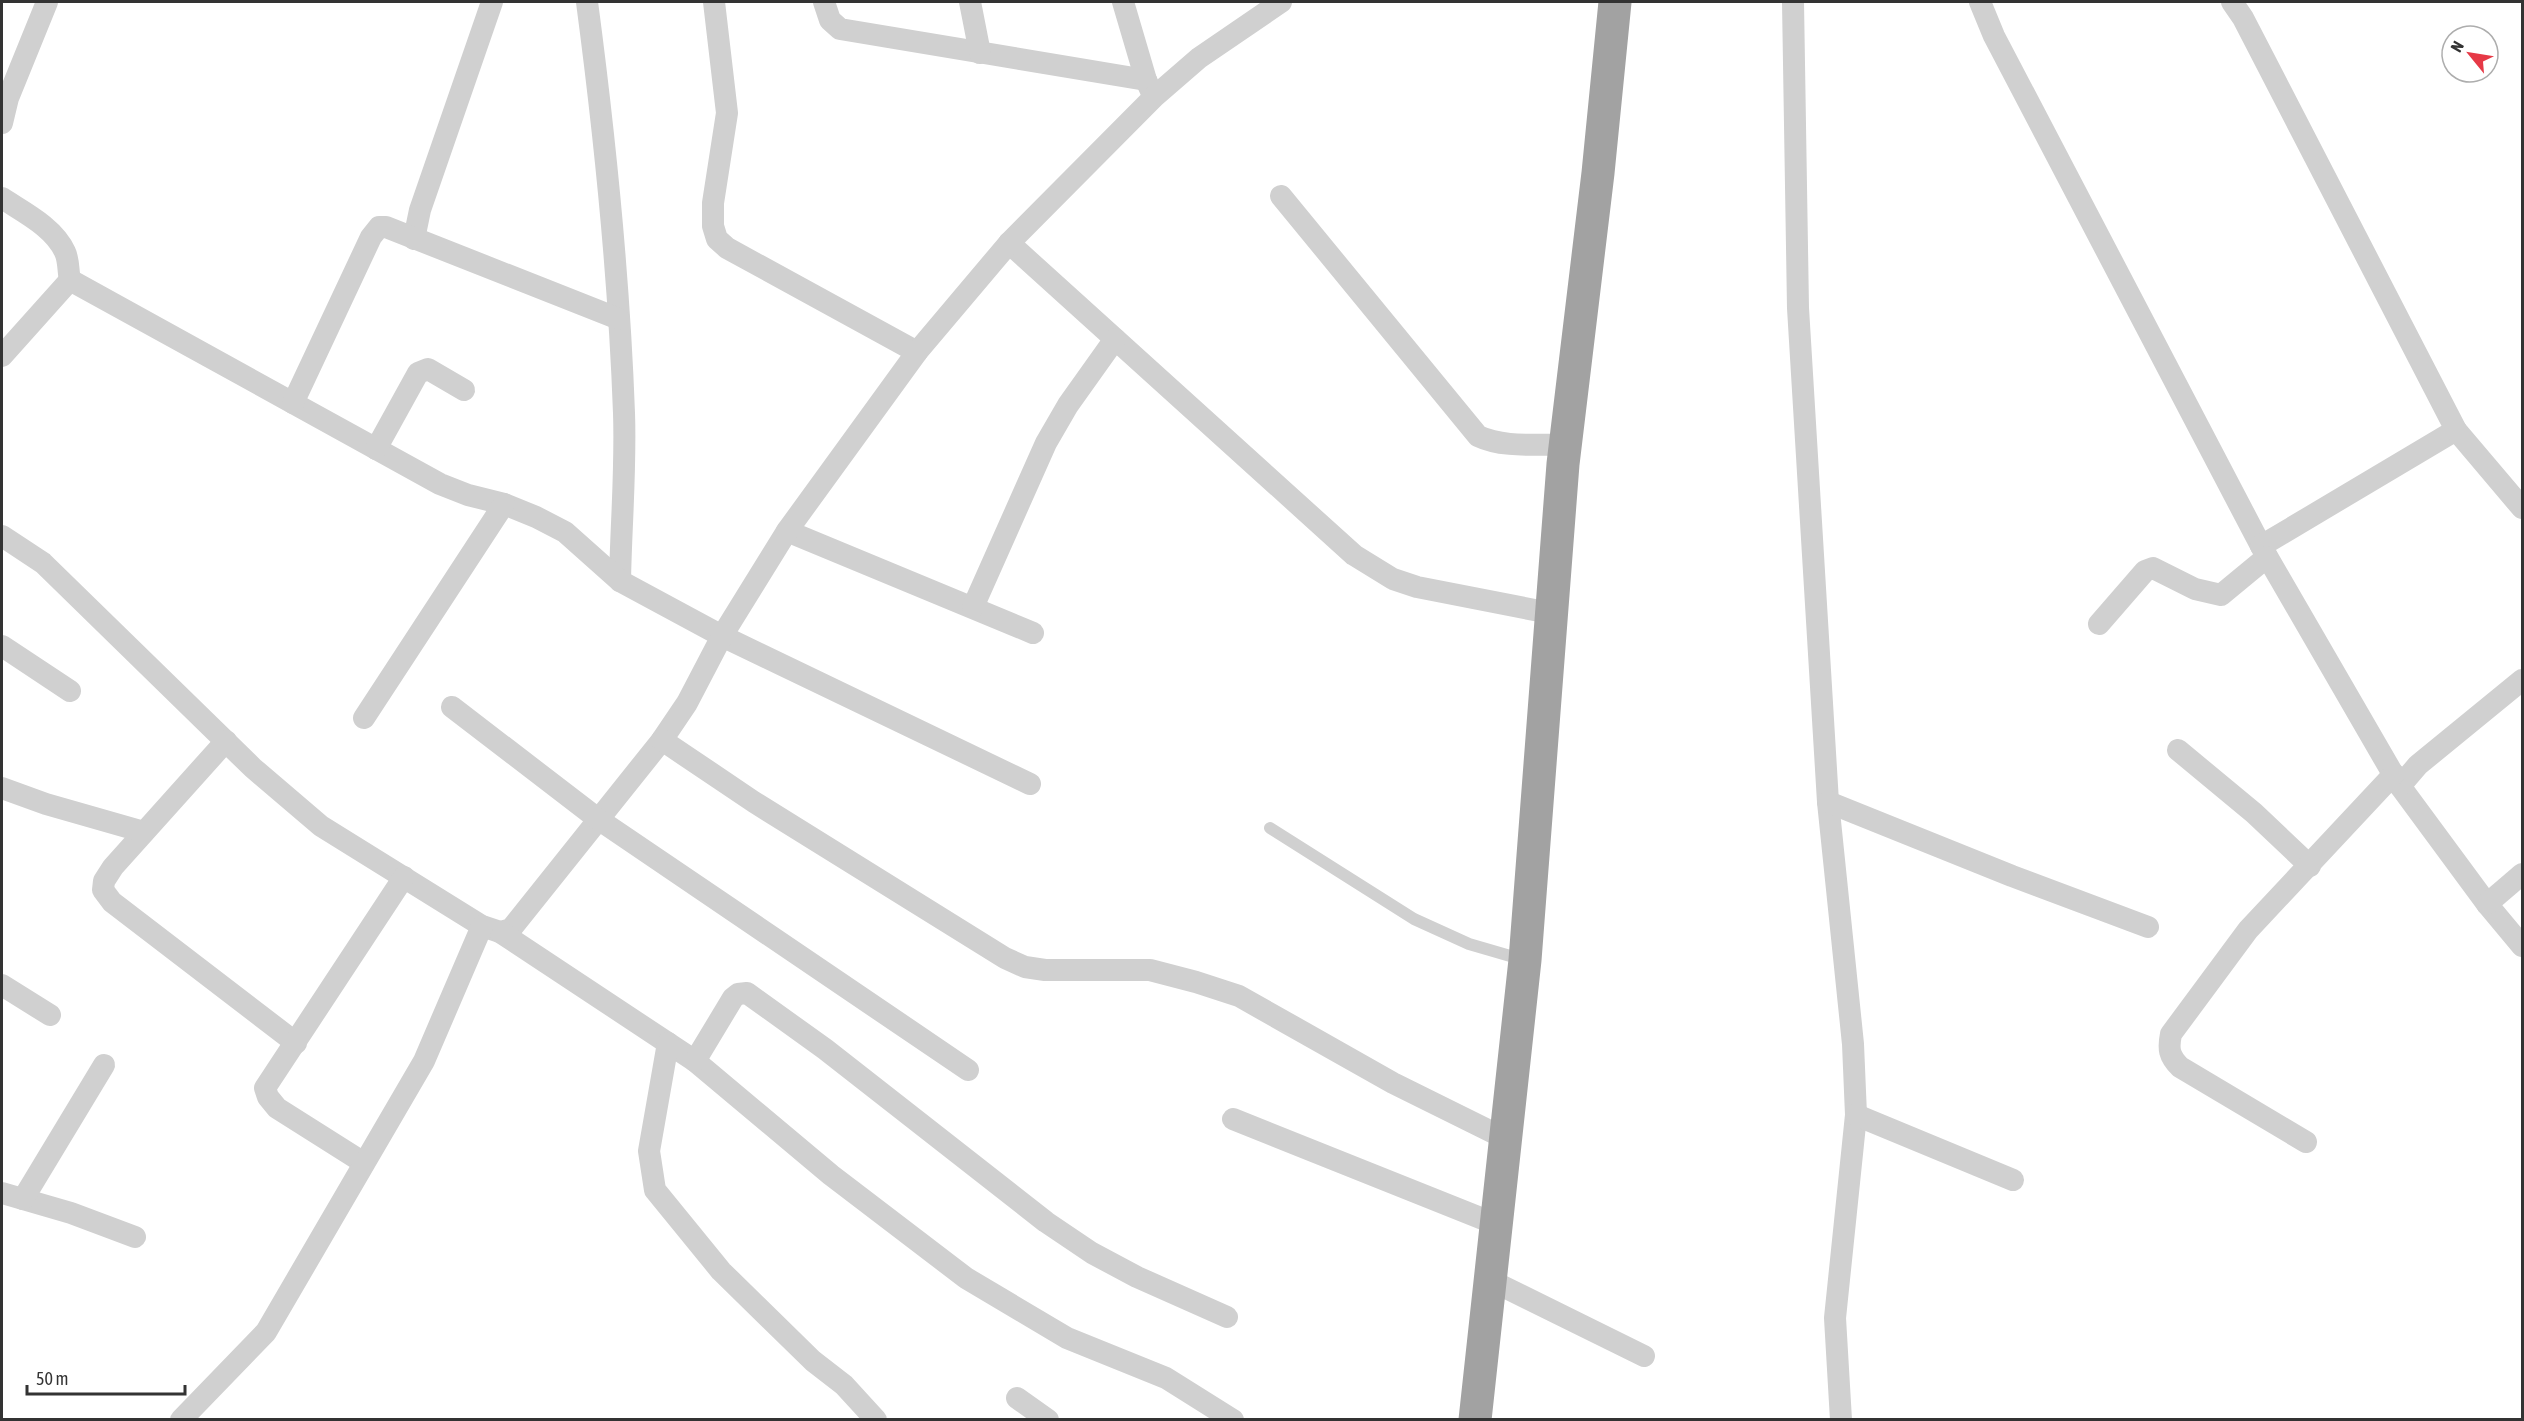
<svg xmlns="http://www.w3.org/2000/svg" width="2524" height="1421" font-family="'Asap Condensed',sans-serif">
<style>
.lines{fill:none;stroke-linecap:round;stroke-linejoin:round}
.service{stroke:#d0d0d0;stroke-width:12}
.minor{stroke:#d0d0d0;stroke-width:22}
.trunk{stroke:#a2a2a2;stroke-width:33}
</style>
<rect width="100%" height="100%" fill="#fff"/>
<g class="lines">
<!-- service -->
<polyline class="service" points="1270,828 1414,919 1469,944 1524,960"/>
<!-- minor -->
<g class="minor">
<path d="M587,2C605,138 619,275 624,413C626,469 621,525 620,581"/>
<polyline points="714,2 727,113 713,203 713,226 717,239 727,248 917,352"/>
<polyline points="824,2 830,20 840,29 1146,80"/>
<polyline points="970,2 980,53"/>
<polyline points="1123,2 1146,80 1151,91"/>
<polyline points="1793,2 1798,308 1828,802 1853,1044 1856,1115 1835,1318 1841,1420"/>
<polyline points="1980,2 1994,36 2261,546 2400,786 2487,904 2522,946"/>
<polyline points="2232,2 2243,18 2456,430 2261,546"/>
<polyline points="2,123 8,98 47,2"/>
<path d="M1281,196L1478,436C1503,448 1537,444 1565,445"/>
<path d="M2,198C23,212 54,227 65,252C69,260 68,272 70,280"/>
<polyline points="414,239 420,210 492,2"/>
<polyline points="1009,243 1354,555 1393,579 1417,587 1550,613"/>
<polyline points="2,356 70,280 440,484 468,495 504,504 536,517 565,532 620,581 722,636 1030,784"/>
<polyline points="293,403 371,237 379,227 386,227 619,319"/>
<polyline points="2456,430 2522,508"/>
<polyline points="376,449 418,373 428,369 464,390"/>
<polyline points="787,531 1033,633"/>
<polyline points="2,536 43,563 253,768 321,826 482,926 500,932 511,929 662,740 687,703 722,636 787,531 917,352 1009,243 1154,97 1199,58 1281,2"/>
<polyline points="973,607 1046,443 1068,405 1115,339"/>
<polyline points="2099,624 2145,571 2153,568 2195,589 2221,595 2267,557"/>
<polyline points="2,646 70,691"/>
<polyline points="452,707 598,819 968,1070"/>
<polyline points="364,718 504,504"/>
<polyline points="662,740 754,802 1005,958 1025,967 1045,970 1150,970 1196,982 1239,996 1393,1083 1506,1139"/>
<polyline points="226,741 113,867 104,881 103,890 112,902 296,1043"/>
<polyline points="2178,750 2254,813 2310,866"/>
<polyline points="2400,786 2418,765 2522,680"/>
<polyline points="2,788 46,804 144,832"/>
<polyline points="1828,802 2012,876 2148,927"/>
<polyline points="2487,904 2522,874"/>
<polyline points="500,932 695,1061 831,1175 966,1278 1067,1338 1166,1378 1233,1420"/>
<polyline points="2,985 50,1015"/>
<polyline points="668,1043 649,1151 655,1190 721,1271 813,1361 844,1385 876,1420"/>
<polyline points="695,1061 733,998 738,994 747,993 825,1049 1046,1222 1092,1253 1137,1277 1227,1317"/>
<polyline points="1856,1115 2013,1180"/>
<polyline points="1233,1119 1498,1225"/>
<path d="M2306,1142L2180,1067C2169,1056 2168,1049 2171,1034L2248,930L2394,774"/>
<polyline points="364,1163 277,1108 268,1097 265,1088 404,877"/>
<polyline points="2,1193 71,1213 135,1237"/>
<polyline points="23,1199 104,1065"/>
<polyline points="1492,1281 1644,1356"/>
<polyline points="1017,1398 1048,1420"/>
<polyline points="181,1420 266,1332 424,1061 482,926"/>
</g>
<!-- trunk -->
<polyline class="trunk" points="1475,1420 1525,960 1563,464 1598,173 1615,2"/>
</g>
<!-- border -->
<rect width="2524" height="1421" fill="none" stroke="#333333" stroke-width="6"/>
<!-- north arrow -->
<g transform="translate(2470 54) rotate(300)"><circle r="28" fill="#ffffff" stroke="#adadad" stroke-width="1.5"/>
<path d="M0-4.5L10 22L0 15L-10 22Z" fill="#e63946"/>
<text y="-9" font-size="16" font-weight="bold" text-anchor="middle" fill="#333333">N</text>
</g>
<!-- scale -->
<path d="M27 1385v9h158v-9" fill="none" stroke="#333333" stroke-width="3"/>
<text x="36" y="1385" font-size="18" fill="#333333" stroke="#ffffff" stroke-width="4.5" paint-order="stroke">50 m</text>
</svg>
